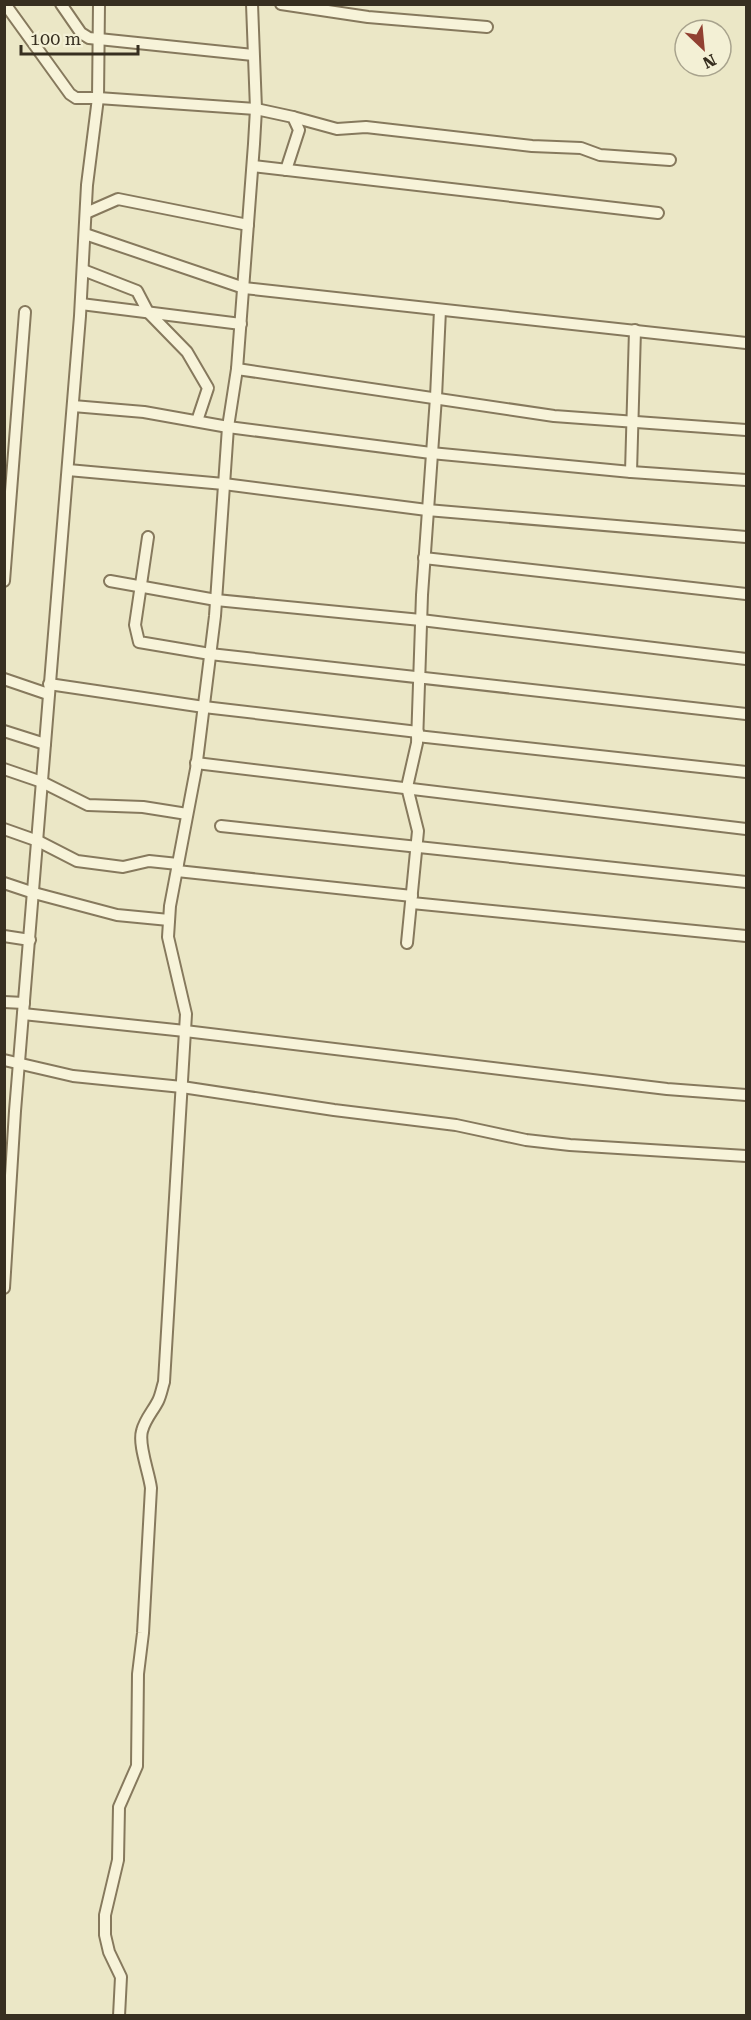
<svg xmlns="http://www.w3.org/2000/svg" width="751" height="2020" font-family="'Roboto Serif',serif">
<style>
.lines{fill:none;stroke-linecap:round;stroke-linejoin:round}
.minor-casing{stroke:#86795d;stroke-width:14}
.minor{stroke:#f7f3d9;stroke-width:10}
</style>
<rect width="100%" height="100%" fill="#ebe7c6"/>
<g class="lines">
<!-- minor casing -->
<g class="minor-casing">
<g id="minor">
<polyline points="5,4 70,94 76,98 98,98 256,109 293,117 299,130 286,170"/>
<polyline points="61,4 81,33 89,38 253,55"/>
<polyline points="281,4 368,17 487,27"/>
<polyline points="293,117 337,129 366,127 532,146 581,148 600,155 670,160"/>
<polyline points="253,166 658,213"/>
<polyline points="86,213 118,199 248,225"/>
<polyline points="85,234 244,288 746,343"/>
<polyline points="83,270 137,291 148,312 187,352 208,388 197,421"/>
<polyline points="81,304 241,324"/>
<polyline points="237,369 554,416 746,430"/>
<polyline points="73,406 144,412 228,427 431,453 631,472 746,480"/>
<polyline points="68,470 224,484 427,510 746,537"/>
<polyline points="631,472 635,330"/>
<polyline points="148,537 135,625 139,642 210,654 746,714"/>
<polyline points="424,558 746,594"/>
<polyline points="4,581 25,312"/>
<polyline points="110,581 216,600 421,620 746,659"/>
<polyline points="4,679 48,694"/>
<polyline points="49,684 204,707 418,732"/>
<polyline points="4,731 45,744"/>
<polyline points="417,736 746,772"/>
<polyline points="196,763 746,829"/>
<polyline points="4,769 42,782 88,805 143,807 187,814"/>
<polyline points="221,826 746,882"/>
<polyline points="4,829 38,841 77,861 123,867 149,861 178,864"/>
<polyline points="177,871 412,896"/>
<polyline points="4,883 34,893 117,915 169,920"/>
<polyline points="412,903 746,936"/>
<polyline points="4,936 30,940"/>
<polyline points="407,943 418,831 407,787 417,743 422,595 436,397 440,310"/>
<polyline points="4,1002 24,1003"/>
<polyline points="23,1014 185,1031 667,1089 746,1095"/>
<polyline points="4,1060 73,1076 182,1087 334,1110 456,1125 526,1140 570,1145 746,1156"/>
<polyline points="4,1288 15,1111 80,316 87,185 98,98 99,4"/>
<path d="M119,2016L121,1977L109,1952L105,1935V1915L118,1860L119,1807L137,1766L138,1674L143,1633L151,1488C149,1472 138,1445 142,1431C145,1419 153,1411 158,1401C161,1395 162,1388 164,1382L186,1014L168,937L170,906L196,769L215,616L228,427L237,369L254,144L256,109L252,4"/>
</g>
</g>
<!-- minor -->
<use href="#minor" class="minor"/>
</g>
<!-- border -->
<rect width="751" height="2020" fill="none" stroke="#372f20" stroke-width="12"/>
<!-- north arrow -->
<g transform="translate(703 48) rotate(154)"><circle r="28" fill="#f3f0d5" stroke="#a8a38d" stroke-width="1.5"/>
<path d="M0-4.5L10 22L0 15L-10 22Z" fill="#914031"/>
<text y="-9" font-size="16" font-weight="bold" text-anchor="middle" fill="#372f20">N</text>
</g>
<!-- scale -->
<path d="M21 45v9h117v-9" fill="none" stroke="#372f20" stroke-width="3"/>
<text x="30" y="45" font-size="18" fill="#372f20" stroke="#f3f0d5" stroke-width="4.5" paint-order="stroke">100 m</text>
</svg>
